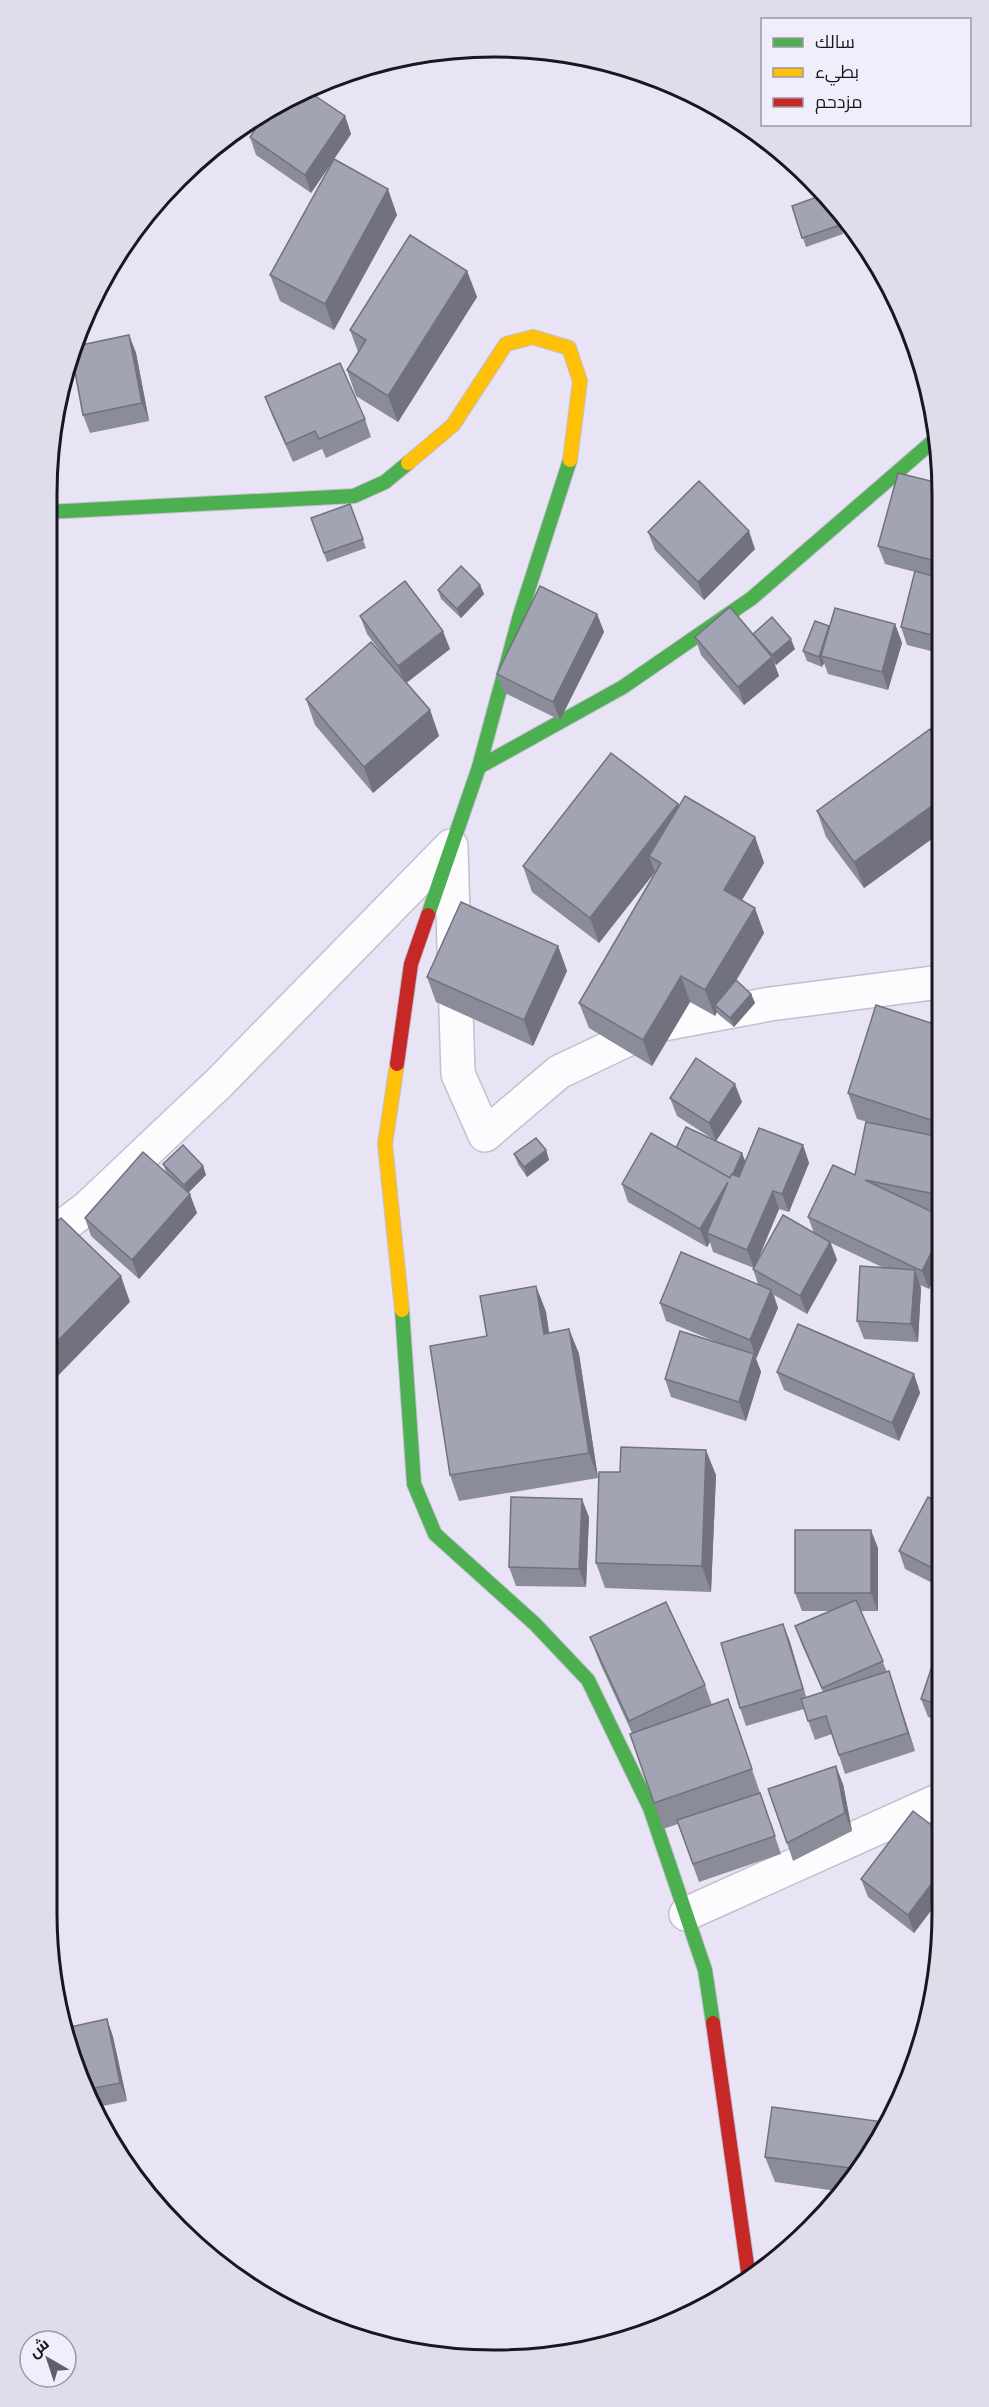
<svg xmlns="http://www.w3.org/2000/svg" width="989" height="2407" font-family="'Archivo Narrow',Cairo,sans-serif">
<style>
.lines{fill:none;stroke-linecap:round;stroke-linejoin:round}
.street-casing{stroke:#c3bfce;stroke-width:36}
.fast-casing{stroke:#c3bfce;stroke-width:16}
.slow-casing{stroke:#c3bfce;stroke-width:16}
.jam-casing{stroke:#c3bfce;stroke-width:16}
.street{stroke:#fcfbfe;stroke-width:33}
.fast{stroke:#4caf50;stroke-width:14}
.slow{stroke:#ffc107;stroke-width:14}
.jam{stroke:#c62828;stroke-width:14}
.wall{fill:#8b8c9a}
.shaded-wall{fill:#71727d}
.building{fill:#a2a3b3;stroke:#71727d;stroke-width:1.5}
.rim{fill:none;stroke:#191622;stroke-width:3}
</style>
<rect width="100%" height="100%" fill="#e8e4f5"/>
<g class="lines">
<!-- street casing -->
<g class="street-casing">
<g id="street">
<polyline points="451,849 458,1074 485,1135 559,1072 658,1025 770,1004 940,982"/>
<polyline points="47,1238 87,1208 219,1083 451,846"/>
<polyline points="686,1914 942,1799"/>
</g>
</g>
<!-- fast casing -->
<g class="fast-casing">
<g id="fast">
<polyline points="47,512 354,496 385,482 408,463"/>
<polyline points="479,767 623,687 752,598 939,436"/>
<polyline points="428,915 479,767 520,615 570,460"/>
<polyline points="402,1310 414,1484 435,1534 535,1624 588,1680 650,1808 705,1970 713,2023"/>
</g>
</g>
<!-- slow casing -->
<g class="slow-casing">
<g id="slow">
<polyline points="408,463 453,425 506,344 533,337 569,348 580,381 570,460"/>
<polyline points="397,1064 385,1144 402,1310"/>
</g>
</g>
<!-- jam casing -->
<g class="jam-casing">
<g id="jam">
<polyline points="397,1064 411,964 428,915"/>
<polyline points="713,2023 749,2279"/>
</g>
</g>
<!-- street -->
<use href="#street" class="street"/>
<!-- fast -->
<use href="#fast" class="fast"/>
<!-- slow -->
<use href="#slow" class="slow"/>
<!-- jam -->
<use href="#jam" class="jam"/>
</g>
<!-- wall -->
<g class="wall">
<polygon points="345,116 351,134 334,159 397,215 334,330 280,301 270,275 331,164 311,193 256,155 250,137"/>
<polygon points="200,159 199,174 185,174"/>
<polygon points="831,199 843,234 806,247 792,206"/>
<polygon points="467,271 477,297 398,422 356,396 347,370 358,352 350,330"/>
<polygon points="129,335 136,353 149,421 90,433 83,415"/>
<polygon points="265,397 365,419 371,437 326,458 322,449 293,462 272,415"/>
<polygon points="939,483 939,653 907,645 901,627 915,572 885,564 878,546"/>
<polygon points="350,504 366,548 327,562 311,518"/>
<polygon points="648,532 755,549 704,600 655,550"/>
<polygon points="480,585 484,594 461,618 441,599 438,590"/>
<polygon points="597,614 604,632 560,720 503,692 497,674"/>
<polygon points="360,616 450,649 406,683 430,710 439,736 373,793 315,725 306,699 389,663 367,634"/>
<polygon points="895,624 902,643 888,690 828,674 824,663 822,667 807,661 803,651 829,626"/>
<polygon points="753,635 795,649 776,665 774,663 779,676 744,705 701,655 695,637"/>
<polygon points="939,743 940,833 864,888 826,837 817,811"/>
<polygon points="678,804 679,807 755,837 764,863 742,900 764,933 736,981 751,994 755,1003 734,1027 718,1014 717,1012 715,1016 690,1002 652,1066 589,1028 579,1003 655,874 655,872 599,943 532,892 523,866"/>
<polygon points="558,946 567,971 533,1046 436,1002 427,977"/>
<polygon points="940,1026 941,1212 926,1209 941,1216 941,1265 929,1289 920,1285 921,1288 918,1342 864,1339 857,1321 884,1268 831,1243 837,1260 807,1314 774,1295 778,1308 756,1358 761,1372 746,1421 671,1397 665,1379 719,1343 666,1321 660,1303 758,1284 753,1269 754,1268 713,1252 710,1242 707,1247 628,1202 622,1184 745,1162 803,1145 809,1163 789,1212 779,1209 756,1265 814,1233 808,1217 855,1175 871,1123 857,1119 848,1093"/>
<polygon points="670,1098 742,1102 716,1141 677,1116"/>
<polygon points="546,1150 549,1160 527,1177 518,1164 514,1154"/>
<polygon points="163,1164 203,1166 206,1175 188,1193 197,1213 139,1279 91,1236 85,1218 167,1174"/>
<polygon points="536,1286 546,1312 549,1333 569,1329 579,1354 598,1478 459,1501 450,1475 487,1336"/>
<polygon points="777,1372 914,1374 920,1393 899,1441 784,1390"/>
<polygon points="620,1472 716,1475 711,1592 605,1588 596,1563"/>
<polygon points="941,1504 942,1588 905,1569 899,1551"/>
<polygon points="589,1517 586,1587 516,1586 509,1567"/>
<polygon points="878,1548 878,1611 861,1611 887,1672 889,1671 915,1751 845,1774 832,1734 815,1740 804,1709 746,1726 740,1708 783,1624 790,1642 806,1698 823,1692 802,1645 795,1626 830,1611 802,1611 795,1593"/>
<polygon points="590,1637 705,1685 712,1705 728,1699 781,1854 699,1882 678,1824 663,1829 654,1803 632,1733 600,1663"/>
<polygon points="942,1641 942,1722 928,1717 921,1699"/>
<polygon points="843,1784 852,1831 793,1861 787,1843"/>
<polygon points="942,1833 942,1896 914,1933 868,1897 861,1879"/>
<polygon points="107,2019 113,2037 127,2101 93,2108 71,2058 76,2057"/>
<polygon points="884,2122 850,2186 843,2192 775,2182 765,2157"/>
</g>
<!-- shaded-wall -->
<g class="shaded-wall">
<polygon points="345,116 351,134 311,193 305,175"/>
<polygon points="200,159 199,174 195,164"/>
<polygon points="388,189 397,215 334,330 325,304"/>
<polygon points="467,271 477,297 398,422 388,396"/>
<polygon points="129,335 136,353 149,421 142,403"/>
<polygon points="749,531 755,549 704,600 698,582"/>
<polygon points="480,585 484,594 461,618 457,609"/>
<polygon points="597,614 604,632 560,720 553,702"/>
<polygon points="895,624 902,643 888,690 882,672"/>
<polygon points="830,627 821,656 824,663 822,667 819,657"/>
<polygon points="443,631 450,649 405,684 398,666"/>
<polygon points="791,639 795,649 776,665 772,655"/>
<polygon points="772,657 779,676 744,705 738,687"/>
<polygon points="430,710 439,736 373,793 364,767"/>
<polygon points="940,800 940,833 864,888 854,862"/>
<polygon points="678,804 687,830 649,856 655,872 599,943 590,918"/>
<polygon points="755,837 764,863 733,915 724,890"/>
<polygon points="755,908 764,933 719,1009 715,1005 717,1012 715,1016 705,990"/>
<polygon points="558,946 567,971 533,1046 524,1020"/>
<polygon points="681,976 690,1002 652,1066 643,1040"/>
<polygon points="751,994 755,1003 734,1027 730,1018"/>
<polygon points="735,1084 742,1102 716,1141 709,1123"/>
<polygon points="803,1145 809,1163 789,1212 782,1194"/>
<polygon points="546,1150 549,1160 527,1177 524,1167"/>
<polygon points="742,1153 746,1163 734,1189 731,1179"/>
<polygon points="203,1166 206,1175 187,1194 184,1185"/>
<polygon points="728,1182 707,1233 710,1242 707,1247 700,1229"/>
<polygon points="773,1191 779,1209 754,1268 747,1250"/>
<polygon points="190,1194 197,1213 139,1279 132,1260"/>
<polygon points="941,1233 941,1265 929,1289 922,1271"/>
<polygon points="830,1242 837,1260 807,1314 800,1296"/>
<polygon points="915,1270 921,1288 918,1342 911,1324"/>
<polygon points="121,1276 130,1302 46,1388 46,1353"/>
<polygon points="536,1286 546,1312 553,1359 544,1334"/>
<polygon points="771,1290 778,1308 756,1359 750,1340"/>
<polygon points="569,1329 579,1354 598,1478 589,1453"/>
<polygon points="754,1354 761,1372 746,1421 739,1402"/>
<polygon points="914,1374 920,1393 899,1441 892,1423"/>
<polygon points="706,1450 716,1475 711,1592 702,1566"/>
<polygon points="582,1499 589,1517 586,1587 579,1569"/>
<polygon points="871,1530 878,1548 878,1611 871,1593"/>
<polygon points="783,1624 790,1642 809,1707 803,1689"/>
<polygon points="889,1671 895,1689 915,1751 908,1733"/>
<polygon points="836,1766 843,1784 852,1831 845,1813"/>
<polygon points="942,1870 942,1896 914,1933 908,1915"/>
<polygon points="107,2019 113,2037 127,2101 120,2083"/>
</g>
<!-- building -->
<g class="building">
<polygon points="305,89 345,116 305,175 250,137 268,111 296,93"/>
<polygon points="334,159 388,189 325,304 270,275"/>
<polygon points="825,194 831,199 840,225 802,238 792,206"/>
<polygon points="410,235 467,271 388,396 347,370 366,340 350,330"/>
<polygon points="129,335 142,403 83,415 71,350 72,347"/>
<polygon points="340,363 365,419 319,439 315,431 286,444 265,397"/>
<polygon points="898,473 939,483 939,562 878,546"/>
<polygon points="699,481 749,531 698,582 648,532"/>
<polygon points="350,504 363,539 324,553 311,518"/>
<polygon points="461,566 480,585 457,609 438,590"/>
<polygon points="915,571 939,578 939,637 901,627"/>
<polygon points="405,581 443,631 398,666 360,616"/>
<polygon points="540,586 597,614 553,702 497,674"/>
<polygon points="730,607 772,657 738,687 695,637"/>
<polygon points="835,608 895,624 882,672 821,656"/>
<polygon points="772,617 791,639 772,655 753,634"/>
<polygon points="815,621 829,626 819,657 803,651"/>
<polygon points="371,642 430,710 364,767 306,699"/>
<polygon points="930,729 939,743 940,800 854,862 817,811"/>
<polygon points="611,753 678,804 590,918 523,866"/>
<polygon points="685,796 755,837 724,890 755,908 705,990 681,976 643,1040 579,1003 661,863 649,856"/>
<polygon points="461,902 558,946 524,1020 427,977"/>
<polygon points="736,980 751,994 730,1018 715,1005"/>
<polygon points="876,1005 940,1026 940,1123 848,1093"/>
<polygon points="696,1058 735,1084 709,1123 670,1098"/>
<polygon points="866,1122 940,1137 940,1195 865,1180 941,1216 941,1233 922,1271 808,1217 833,1165 855,1175"/>
<polygon points="686,1127 742,1153 733,1174 732,1174 730,1178 676,1148"/>
<polygon points="759,1128 803,1145 782,1194 773,1191 747,1250 707,1233 728,1182 700,1229 622,1184 651,1133 730,1178 732,1174 739,1177"/>
<polygon points="536,1138 546,1150 524,1167 514,1154"/>
<polygon points="183,1145 203,1166 184,1185 163,1164"/>
<polygon points="143,1152 190,1194 132,1260 85,1218"/>
<polygon points="783,1215 830,1242 800,1296 753,1269"/>
<polygon points="61,1218 121,1276 46,1353 46,1233"/>
<polygon points="681,1252 771,1290 750,1340 660,1303"/>
<polygon points="860,1266 915,1270 911,1324 857,1321"/>
<polygon points="536,1286 544,1334 569,1329 589,1453 450,1475 430,1346 487,1336 480,1296"/>
<polygon points="798,1324 914,1374 892,1423 777,1372"/>
<polygon points="680,1331 754,1354 739,1402 665,1379"/>
<polygon points="621,1447 706,1450 702,1566 596,1563 599,1472 620,1472"/>
<polygon points="511,1497 582,1499 579,1569 509,1567"/>
<polygon points="928,1497 941,1504 942,1573 899,1551"/>
<rect x="795" y="1530" width="76" height="63"/>
<polygon points="856,1600 883,1661 822,1688 795,1626"/>
<polygon points="666,1602 705,1685 629,1721 590,1637"/>
<polygon points="783,1624 803,1689 740,1708 721,1643"/>
<polygon points="941,1640 942,1641 942,1706 921,1699"/>
<polygon points="889,1671 908,1733 839,1755 826,1716 808,1721 801,1699"/>
<polygon points="728,1699 752,1769 654,1803 630,1734"/>
<polygon points="836,1766 845,1813 787,1843 768,1789"/>
<polygon points="760,1793 775,1836 693,1864 677,1820"/>
<polygon points="913,1811 942,1833 942,1870 908,1915 861,1879"/>
<polygon points="107,2019 120,2083 85,2090 71,2058 76,2057 70,2027"/>
<polygon points="772,2107 884,2122 858,2169 765,2157"/>
</g>
<!-- crop -->
<path d="M0 0H989V2407H0ZM494 57H495A437 437 0 0 1 932 494V1913A437 437 0 0 1 495 2350H494A437 437 0 0 1 57 1913V494A437 437 0 0 1 494 57Z" fill="#e0ddeb" fill-rule="evenodd"/>
<path class="rim" d="M494 57H495A437 437 0 0 1 932 494V1913A437 437 0 0 1 495 2350H494A437 437 0 0 1 57 1913V494A437 437 0 0 1 494 57Z"/>
<!-- legend -->
<rect x="761" y="18" width="210" height="108" fill="#f1eefc" stroke="#9b98a5" stroke-width="1.5"/>
<rect x="773" y="38" width="30" height="9" fill="#4caf50" stroke="#9b98a5" stroke-width="1.5"/>
<text x="815" y="48" font-size="18" fill="#191622">سالك</text>
<rect x="773" y="68" width="30" height="9" fill="#ffc107" stroke="#9b98a5" stroke-width="1.5"/>
<text x="815" y="78" font-size="18" fill="#191622">بطيء</text>
<rect x="773" y="98" width="30" height="9" fill="#c62828" stroke="#9b98a5" stroke-width="1.5"/>
<text x="815" y="108" font-size="18" fill="#191622">مزدحم</text>
<!-- north arrow -->
<g transform="translate(48 2359) rotate(321)"><circle r="28" fill="#f1eefc" stroke="#9b98a5" stroke-width="1.5"/>
<path d="M0-4.5L10 22L0 15L-10 22Z" fill="#615e6c"/>
<text y="-9" font-size="16" font-weight="bold" text-anchor="middle" fill="#191622">ش</text>
</g>
</svg>
